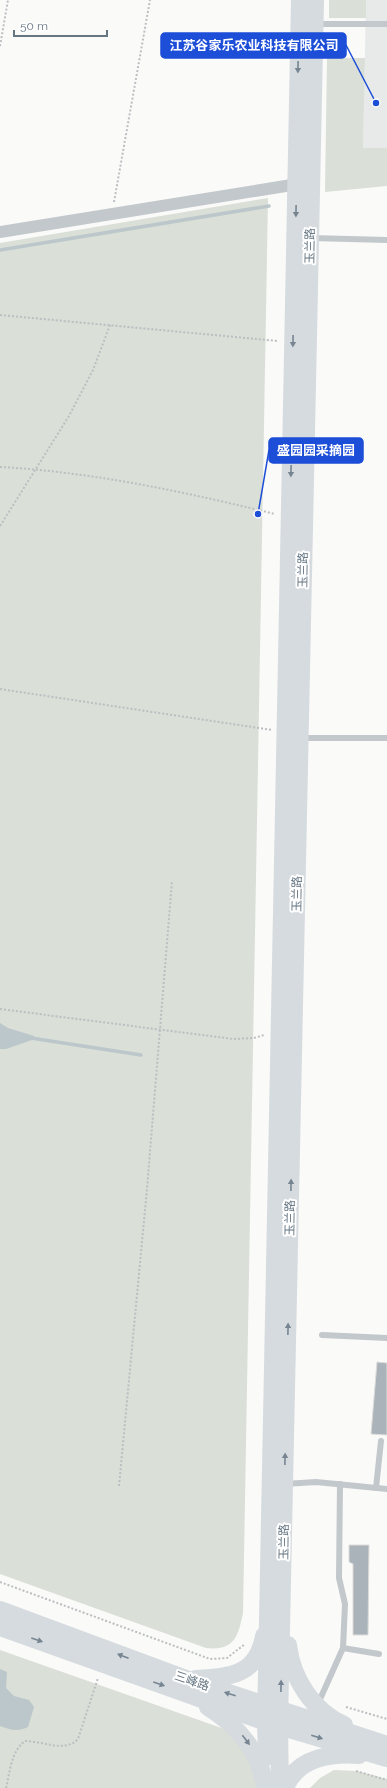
<svg xmlns="http://www.w3.org/2000/svg" width="387" height="1788" font-family="Raleway,'Noto Sans SC',sans-serif">
<style>
.built{fill:#e8e9e9}
.green{fill:#dadfd7}
.water{fill:#bbc7cb}
.lines{fill:none;stroke-linecap:round;stroke-linejoin:round}
.stream{stroke:#bbc7cb;stroke-width:3.5}
.building{fill:#aab3b9;stroke:#dcdcda}
.path{stroke:#bbbfc2;stroke-width:2;stroke-dasharray:2 2;stroke-linecap:butt}
.lane{stroke:#c3c8cc;stroke-width:6}
.street{stroke:#c3c8cc;stroke-width:12}
.secondary{stroke:#d6dbdf;stroke-width:18}
.oneway{fill:#768591}
.labels{text-anchor:middle;dominant-baseline:central;stroke-width:4;stroke-linejoin:round;paint-order:stroke}
.street-label{font-size:12px;fill:#657683;stroke:#fff}
.leader{fill:none;stroke:#1d4ed8;stroke-width:1.5}
.callout-dot{fill:#1d4ed8;stroke:#fff;stroke-width:1.5}
.callout{fill:#1d4ed8;stroke:#1d4ed8;stroke-width:1.5}
.callout-label{font-size:13px;text-anchor:middle;font-weight:bold;fill:#fff}
</style>
<rect width="100%" height="100%" fill="#fafaf8"/>
<!-- built -->
<polygon class="built" points="366,0 387,0 387,148 363,148"/>
<!-- green -->
<g class="green">
<rect x="329" y="0" width="37" height="18"/>
<polygon points="327,58 365,58 363,148 387,148 387,186 325,192"/>
<path d="M268,198L243,1613C238,1637 234,1651 206,1648L0,1574V243Z"/>
<polygon points="0,1650 230,1731 254,1766 257,1788 0,1788"/>
<polygon points="334,1770 357,1771 387,1779 387,1788 310,1788 320,1778"/>
</g>
<!-- water -->
<g class="water">
<polygon points="0,1023 8,1028 34,1036 35,1039 6,1049 0,1049"/>
<path d="M0,1669L7,1672L6,1688L14,1696L29,1700L34,1707L28,1727C18,1732 10,1730 0,1726Z"/>
</g>
<g class="lines">
<!-- stream -->
<g class="stream">
<polyline points="0,250 269,206"/>
<polyline points="31,1038 141,1055"/>
</g>
</g>
<!-- building -->
<g class="building">
<polygon points="377,1362 387,1363 387,1435 371,1434"/>
<polygon points="349,1545 369,1545 368,1635 353,1635 353,1564 349,1562"/>
</g>
<g class="lines">
<!-- path -->
<g class="path">
<polyline points="0,46 8,0"/>
<polyline points="114,202 150,0"/>
<polyline points="0,315 278,341"/>
<path d="M0,467C93,472 185,492 275,514"/>
<polyline points="0,526 69,416 93,370 110,325"/>
<polyline points="0,689 272,730"/>
<polyline points="0,1009 233,1039 254,1038 264,1035"/>
<polyline points="119,1486 147,1189 172,881"/>
<polyline points="0,1582 210,1659 227,1658 245,1644"/>
<polyline points="346,1707 387,1719"/>
<polyline points="356,1771 387,1780"/>
<path d="M6,1788C10,1772 11,1751 25,1741C43,1741 65,1753 78,1739L98,1678"/>
</g>
<!-- lane -->
<g class="lane">
<polyline points="317,24 387,24"/>
<polyline points="311,238 387,240"/>
<polyline points="301,736 306,738 387,738"/>
<polyline points="322,1335 387,1338"/>
<polyline points="285,1484 316,1482 387,1489"/>
<polyline points="376,1488 381,1441"/>
<polyline points="343,1648 379,1654"/>
<polyline points="321,1697 343,1648 345,1604 339,1578 340,1484"/>
</g>
<!-- street -->
<polyline class="street" points="0,232 304,183"/>
<!-- secondary -->
<g class="secondary">
<polyline points="0,1610 186,1679 387,1745"/>
<polyline points="0,1627 266,1722 387,1758"/>
<path d="M288,1645C292,1679 313,1711 344,1725"/>
<path d="M196,1679C231,1677 257,1675 264,1636"/>
<path d="M208,1707C238,1726 261,1753 265,1788"/>
<polyline points="267,1757 266,1722 300,0"/>
<polyline points="280,1788 279,1725 315,0"/>
<path d="M285,1788C297,1758 329,1753 359,1755"/>
</g>
</g>
<!-- one-way arrows -->
<defs><path id="oneway-solid" d="M-6-.8H1V-3.2L6.5 0L1 3.2V.8H-6Z"/></defs>
<g class="oneway">
<use href="#oneway-solid" transform="translate(298 67) rotate(91)"/>
<use href="#oneway-solid" transform="translate(296 211) rotate(91)"/>
<use href="#oneway-solid" transform="translate(293 341) rotate(91)"/>
<use href="#oneway-solid" transform="translate(291 471) rotate(91)"/>
<use href="#oneway-solid" transform="translate(291 1185) rotate(-89)"/>
<use href="#oneway-solid" transform="translate(288 1329) rotate(-89)"/>
<use href="#oneway-solid" transform="translate(285 1459) rotate(-89)"/>
<use href="#oneway-solid" transform="translate(37 1640) rotate(19)"/>
<use href="#oneway-solid" transform="translate(123 1656) rotate(-159)"/>
<use href="#oneway-solid" transform="translate(159 1684) rotate(19)"/>
<use href="#oneway-solid" transform="translate(281 1686) rotate(-89)"/>
<use href="#oneway-solid" transform="translate(230 1694) rotate(-162)"/>
<use href="#oneway-solid" transform="translate(317 1737) rotate(17)"/>
<use href="#oneway-solid" transform="translate(246 1740) rotate(53)"/>
</g>
<g class="labels">
<!-- street labels -->
<g class="street-label">
<text transform="translate(310 246) rotate(-89)">玉兰路</text>
<text transform="translate(303 570) rotate(-89)">玉兰路</text>
<text transform="translate(297 894) rotate(-89)">玉兰路</text>
<text transform="translate(290 1218) rotate(-89)">玉兰路</text>
<text transform="translate(284 1542) rotate(-89)">玉兰路</text>
<text transform="translate(192 1681) rotate(19)">三峰路</text>
</g>
</g>
<!-- callouts -->
<path class="leader" d="M376 103L346 45M258 514L269 450"/>
<g class="callout-dot">
<circle cx="376" cy="103" r="4"/>
<circle cx="258" cy="514" r="4"/>
</g>
<g class="callout">
<rect x="161" y="33" width="185" height="25" rx="4"/>
<rect x="269" y="438" width="94" height="25" rx="4"/>
</g>
<g class="callout-label">
<text x="254" y="50">江苏谷家乐农业科技有限公司</text>
<text x="316" y="455">盛园园采摘园</text>
</g>
<!-- scale -->
<path d="M14 30v6h93v-6" fill="none" stroke="#657683" stroke-width="2"/>
<text x="20" y="30" font-size="12" fill="#657683" stroke="#ffffff" stroke-width="3" paint-order="stroke">50 m</text>
</svg>
